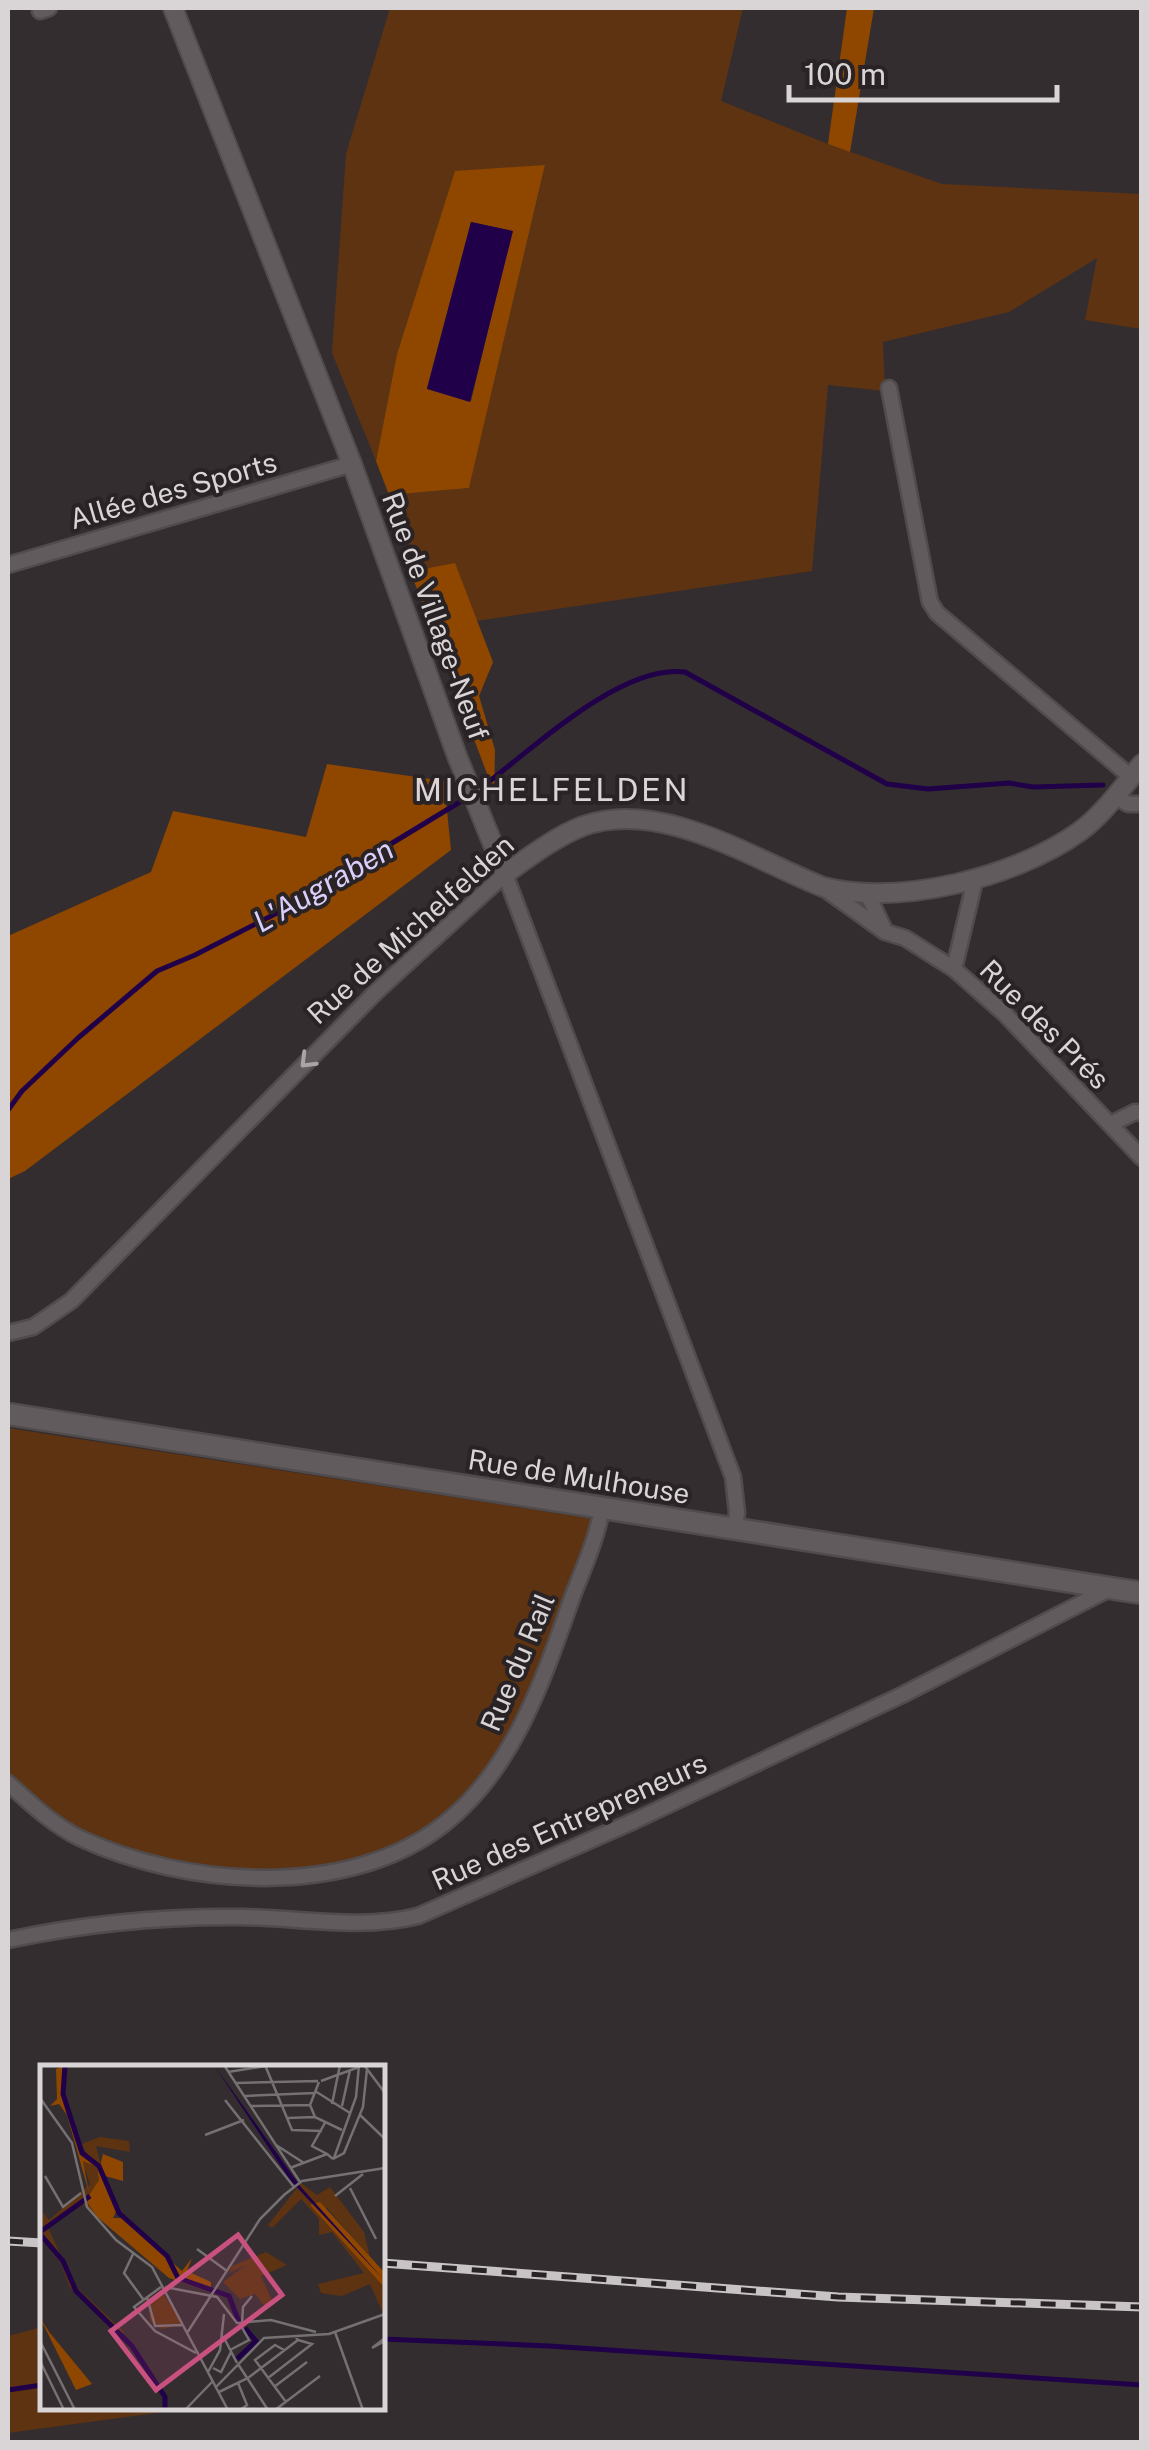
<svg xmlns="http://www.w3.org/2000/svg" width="1149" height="2450" font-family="'Public Sans',sans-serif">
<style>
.green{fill:#5e3312}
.forest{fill:#8f4700;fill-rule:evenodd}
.water{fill:#200048}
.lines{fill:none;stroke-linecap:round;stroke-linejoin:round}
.stream{stroke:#200048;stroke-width:5}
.minor-casing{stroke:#504b4c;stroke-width:19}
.tertiary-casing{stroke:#504b4c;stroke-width:22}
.secondary-casing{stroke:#504b4c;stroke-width:25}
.minor{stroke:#615b5d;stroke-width:14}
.tertiary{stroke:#615b5d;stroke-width:18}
.secondary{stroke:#615b5d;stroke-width:20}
.rail-casing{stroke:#c8c4c5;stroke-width:9}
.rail{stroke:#292325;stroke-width:5;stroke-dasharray:15;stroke-linecap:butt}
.oneway{stroke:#a9a4a6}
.labels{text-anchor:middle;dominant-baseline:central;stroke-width:8;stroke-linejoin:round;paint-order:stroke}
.street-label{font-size:28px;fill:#d9d5d6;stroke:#292325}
.water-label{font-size:30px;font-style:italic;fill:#d9cffa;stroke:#292325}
.quarter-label{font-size:32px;letter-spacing:2.5px;fill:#dcd4d7;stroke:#292325}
.inset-river{fill:none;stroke:#200048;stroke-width:5}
.inset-road{fill:none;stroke:#757072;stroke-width:2.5}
.view{fill:#c95180;fill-opacity:0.15;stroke:#c95180;stroke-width:5}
.inset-edge{fill:none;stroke:#d9d5d6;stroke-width:5}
</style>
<rect width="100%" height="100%" fill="#332d2f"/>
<!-- green -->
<g class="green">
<polygon points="390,8 743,8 721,101 828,144 942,184 1141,194 1141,329 1085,320 1097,258 1009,312 883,342 885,391 828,385 812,571 442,626 389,495 469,488 545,166 455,172 397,354 376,461 332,353 346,154"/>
<polygon points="8,1428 600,1520 524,1721 447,1821 356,1867 213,1877 77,1836 8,1783"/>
<polygon points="42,2327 42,2408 162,2408 163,2412 8,2433 8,2336"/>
</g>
<!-- forest -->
<g class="forest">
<polygon points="847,8 874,8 850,152 828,144"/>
<path d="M545,165L469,488L389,495L376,461L397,354L455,171ZM471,222L512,231L471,401L427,388Z"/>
<polygon points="455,563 493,662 479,696 495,750 494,792 412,576 429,568"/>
<polygon points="327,764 444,781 451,850 25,1171 8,1179 8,936 151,872 173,811 306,837"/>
</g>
<!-- water -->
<polygon class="water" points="471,222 513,231 470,402 427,389"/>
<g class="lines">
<!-- stream -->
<g class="stream">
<path d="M477,791C527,754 620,663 685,672L887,784L928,789L1009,783L1033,787L1103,785"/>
<polyline points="8,1110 22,1091 78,1038 157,971 195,955 277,913 468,797"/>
<polyline points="382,2339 549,2346 1142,2385"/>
<polyline points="8,2390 42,2385"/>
</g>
<!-- minor casing -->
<g class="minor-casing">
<g id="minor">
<polyline points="40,11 49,8"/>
<polyline points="889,388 930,602 937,613 1131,777"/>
<polyline points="8,565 352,464"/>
<polyline points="1115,796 1128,804 1142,804"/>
<polyline points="825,889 885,932 905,938 954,969 1005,1014 1142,1158"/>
<polyline points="868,895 885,931"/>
<polyline points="954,969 975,880"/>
<polyline points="1111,1124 1135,1112 1142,1113"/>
<polyline points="8,1333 33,1327 71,1301 377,991 505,874 733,1477 737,1512 735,1527"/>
<path d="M8,1783C30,1803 53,1825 80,1838C185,1887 348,1900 444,1824C515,1768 544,1677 573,1595C584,1567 597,1538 602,1508"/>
<path d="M8,1940C87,1923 162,1916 243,1917C300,1918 362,1930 418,1916L634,1821L902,1695L1111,1588"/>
</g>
</g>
<!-- tertiary casing -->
<g class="tertiary-casing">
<path id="tertiary" d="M173,8L352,464L457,756L505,874C529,857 555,837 583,826C661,798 752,859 823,887C900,906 1014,878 1079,832C1103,815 1123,786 1142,764"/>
</g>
<!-- secondary casing -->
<g class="secondary-casing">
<polyline id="secondary" points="8,1414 1142,1593"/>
</g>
<!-- minor -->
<use href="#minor" class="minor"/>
<!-- tertiary -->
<use href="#tertiary" class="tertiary"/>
<!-- secondary -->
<use href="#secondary" class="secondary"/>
<!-- rail casing -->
<g class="rail-casing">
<g id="rail">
<polyline points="8,2241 42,2243"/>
<polyline points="382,2263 838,2297 1142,2307"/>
</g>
</g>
<!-- rail -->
<use href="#rail" class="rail"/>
</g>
<!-- one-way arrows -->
<defs><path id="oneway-chevron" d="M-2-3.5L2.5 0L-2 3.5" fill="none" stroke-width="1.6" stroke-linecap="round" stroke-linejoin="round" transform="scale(2.5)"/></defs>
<use class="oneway" href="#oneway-chevron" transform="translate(307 1061) rotate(135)"/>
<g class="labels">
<!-- street labels -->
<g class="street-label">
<text transform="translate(173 490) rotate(-16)">Allée des Sports</text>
<text transform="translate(436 616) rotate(70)">Rue de Village-Neuf</text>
<text transform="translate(410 929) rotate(-42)">Rue de Michelfelden</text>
<text transform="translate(1045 1024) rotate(45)">Rue des Prés</text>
<text transform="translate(579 1476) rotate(9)">Rue de Mulhouse</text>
<text transform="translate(517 1662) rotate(-67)">Rue du Rail</text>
<text transform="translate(569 1821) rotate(-24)">Rue des Entrepreneurs</text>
</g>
<!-- water labels -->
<g class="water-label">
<text transform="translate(323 885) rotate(-30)">L'Augraben</text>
</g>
<!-- quarter labels -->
<g class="quarter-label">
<text x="552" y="789">MICHELFELDEN</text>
</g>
</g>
<!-- overview -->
<g transform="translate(40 2065)">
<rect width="345" height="345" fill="#332d2f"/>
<path d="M60,72L89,76L90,87L56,81L61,101L51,97L42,79ZM42,95L57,102L59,115L51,148L41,137L7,160L34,220L84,267L79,273L29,221L21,198L0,172V144L9,155L50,119ZM261,118L277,130L290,122L324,167L330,192L287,143L271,140L339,212L345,223V253L330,219L302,231L281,228L278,219L324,208L292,167L279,170V154L261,134L232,163L228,160ZM226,187L247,200L221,211L234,240L226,243L215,229L200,234L183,217L206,200L189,208L192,201ZM121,225L143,260L121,264L110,256L108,234Z" fill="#5e3312"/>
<path d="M26,0L24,28L42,86L60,101L63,89L83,97V116L65,111L77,145L73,153H82L142,206L152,193L147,206L171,217V227L129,213L56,151L46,135L59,115L57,102L43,96L49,128L27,50L19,39L10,41L17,34L16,4ZM280,137L345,208V223L270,140ZM0,253L10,268L52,319L36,325Z" fill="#8f4700"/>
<path d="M174,0L260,121L345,216L250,115Z" fill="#200048"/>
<path class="inset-river" d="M25,0L23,29L42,88L59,101L79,148L127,191L138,213L189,231L199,257M0,167L50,131M0,169L23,196L36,226L92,281L125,332V345M197,294L216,276L205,263"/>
<path class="inset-road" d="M184,0L260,117M225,0L252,65L282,66M324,0L345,28M188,7L232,0M281,16L319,2M196,18L278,16M275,26L310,48M205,31L275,28M0,33L32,78L47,142L76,175L112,202L188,345M185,35L254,122M292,39L300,0M211,41L270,40M302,41L310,5M320,50L345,74M275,52L270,40L279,17M248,53L275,52L302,65M286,56L272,81L287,89M165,70L204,55M236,80L264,98M294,93L316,32L319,0M293,94L304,88L323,42L327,4M250,103L287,89L293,94M5,111L23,142L41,128M310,123L336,174M295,131L323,109M157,184L187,206M94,187L84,208L103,234M121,222L94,242L115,266L156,288M125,222L177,232L197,258L231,255L276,267M107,232L115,261L143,260M202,259L203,242L212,231M295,267L323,345M147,268L220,154L244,130L262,116L345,103M183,271L197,298M345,273L332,283L345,276M0,276L35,345M190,285L209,275L200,259M244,285L235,280L215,295L246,337M0,296L24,345M198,299L228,345M173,303L181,307L191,287M168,307L180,285L184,249M228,313L272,279L258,275M198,318L207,340L200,345M176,322L224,273L289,269L345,249M234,322L267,297M179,327L208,313L258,275L255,271M145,345L172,317M235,345L280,311"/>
<path class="view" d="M198,170L242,230L116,325L71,266Z"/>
<rect width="345" height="345" class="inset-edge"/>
</g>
<!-- border -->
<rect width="1149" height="2450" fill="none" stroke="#d9d5d6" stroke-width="20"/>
<!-- scale -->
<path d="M789 85v15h268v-15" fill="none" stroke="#d9d5d6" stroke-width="5"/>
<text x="804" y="85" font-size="30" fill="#d9d5d6" stroke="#292325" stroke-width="8" paint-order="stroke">100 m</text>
</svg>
